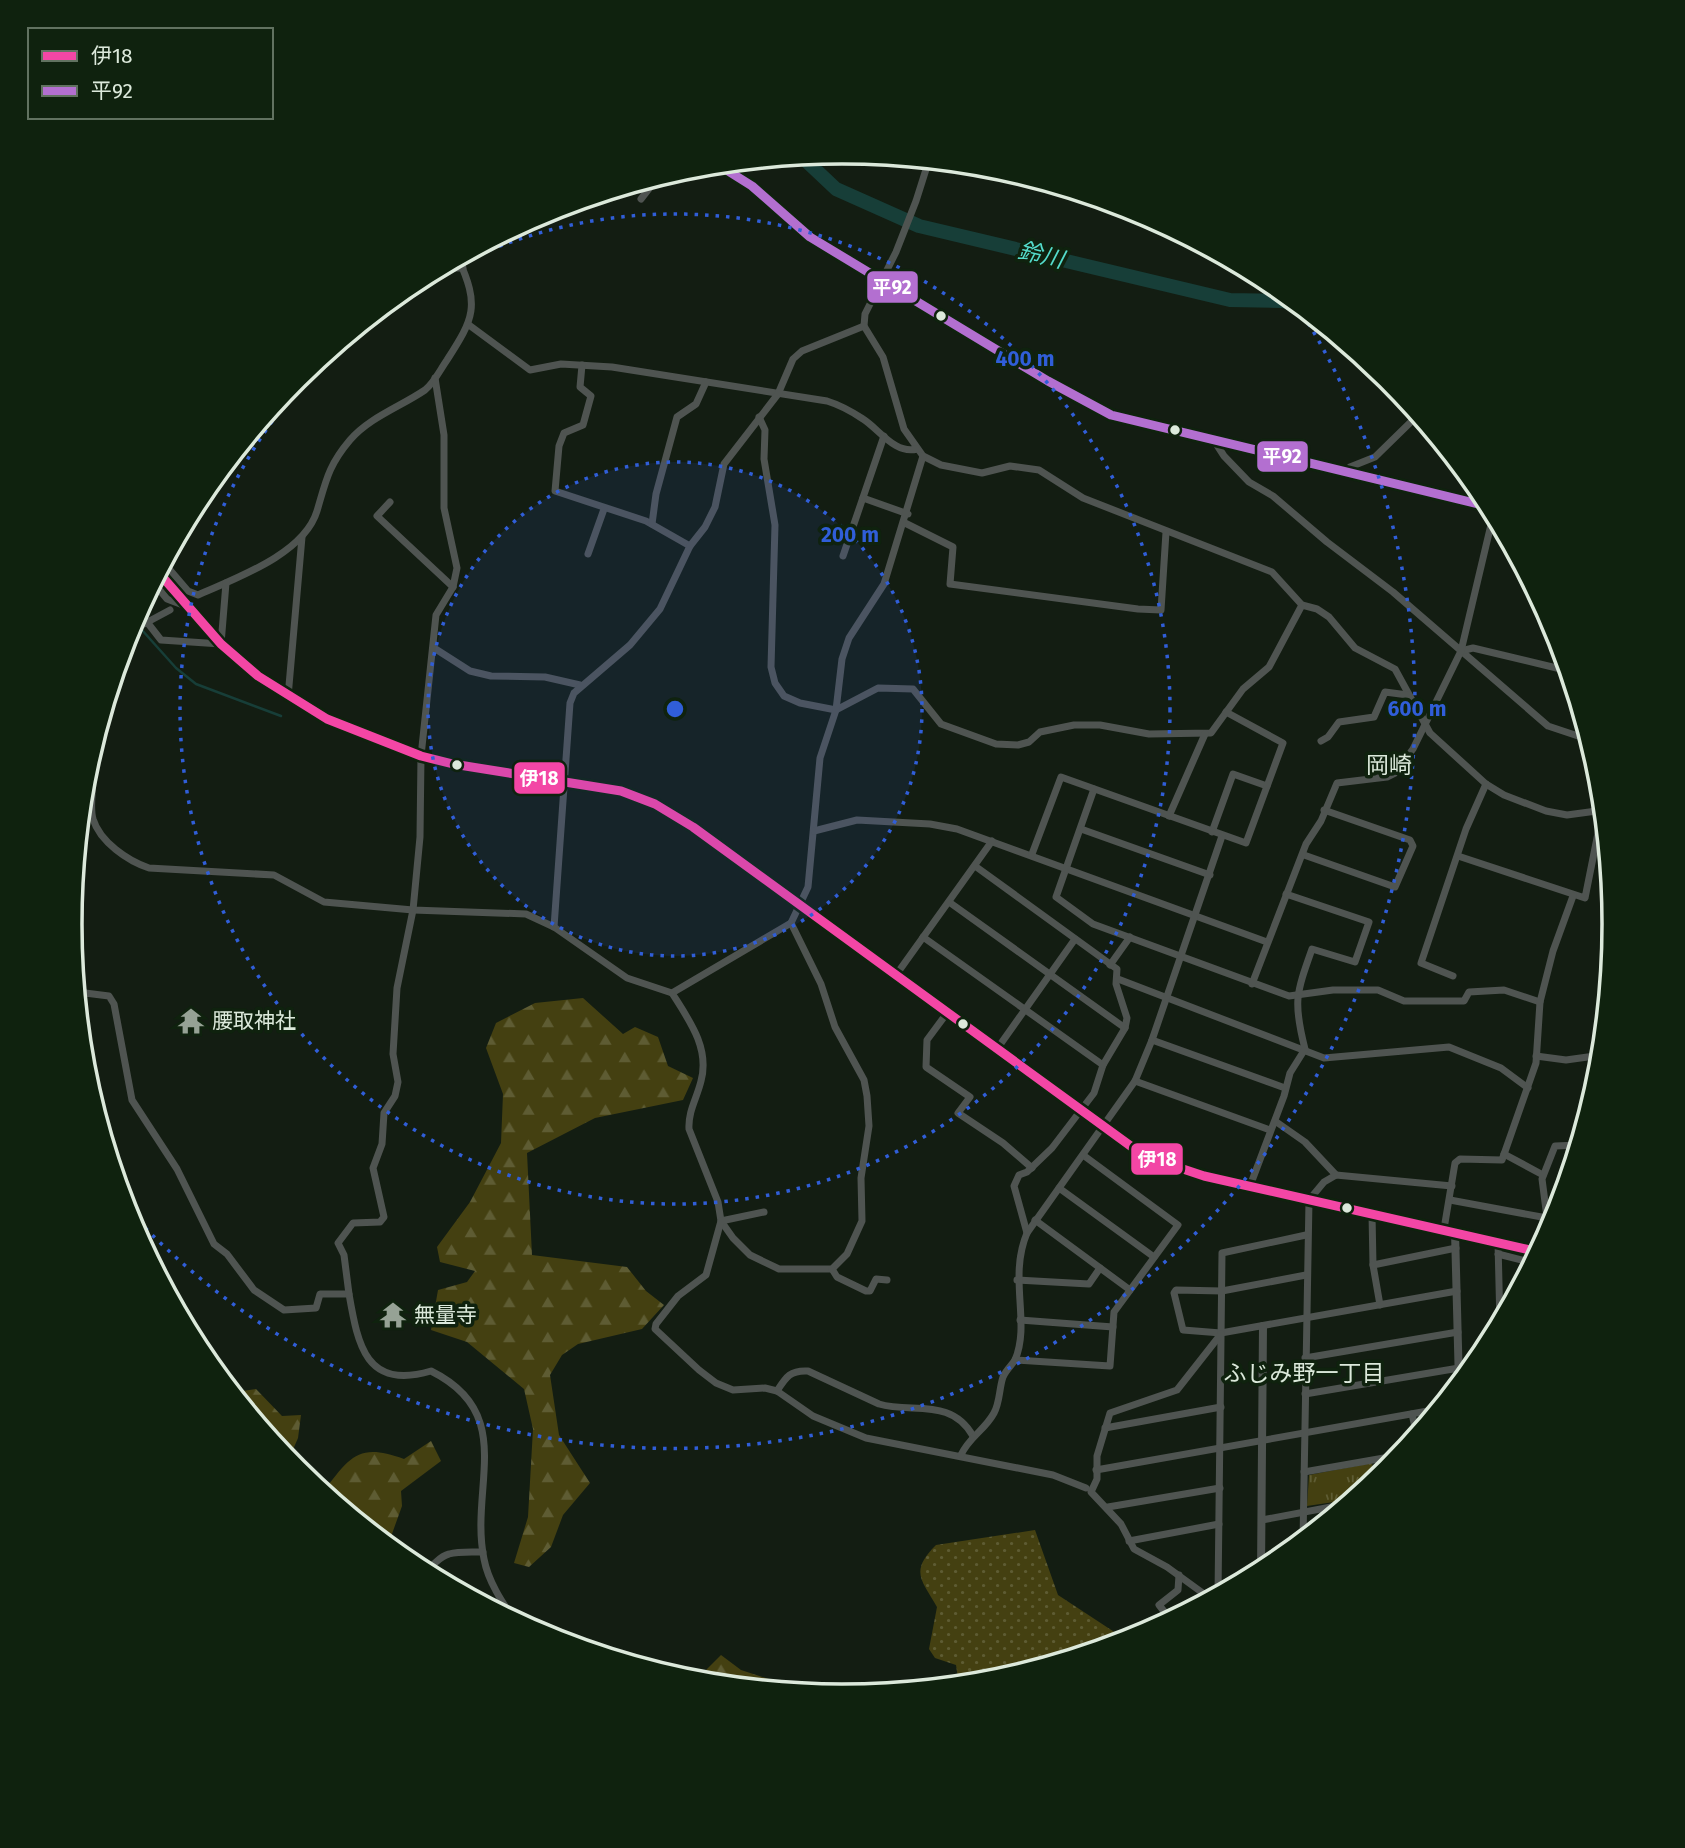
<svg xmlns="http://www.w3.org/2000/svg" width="1685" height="1848" font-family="'Fira Sans','Noto Sans JP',sans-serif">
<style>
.grass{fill:url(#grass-dots)}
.forest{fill:url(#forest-firs)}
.park{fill:url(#park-tufts)}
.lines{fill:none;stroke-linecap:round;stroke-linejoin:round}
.stream{stroke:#173e38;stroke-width:2.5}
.river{stroke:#173e38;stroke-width:14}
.minor{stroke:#4f5451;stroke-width:7}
.tertiary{stroke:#4f5451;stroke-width:8}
.bus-1-casing{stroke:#0f220e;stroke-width:14}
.bus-2-casing{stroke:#0f220e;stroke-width:14}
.bus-1{stroke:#f346a5;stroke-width:9}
.bus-2{stroke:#b36fd0;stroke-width:9}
.ring{fill:none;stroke:#305ed8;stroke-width:3.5;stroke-dasharray:3.5 7}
.bus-dot{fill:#dce9db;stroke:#0f220e;stroke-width:2.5}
.labels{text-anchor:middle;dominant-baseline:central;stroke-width:7;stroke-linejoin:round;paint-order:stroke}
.poi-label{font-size:21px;fill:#dce9db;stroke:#0f220e;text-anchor:start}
.water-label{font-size:23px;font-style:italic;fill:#54dbcb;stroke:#0f220e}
.neighbourhood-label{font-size:23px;fill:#dce9db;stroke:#0f220e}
.rim{fill:none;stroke:#dce9db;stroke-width:3.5}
.centre{fill:#305ed8;stroke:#0f220e;stroke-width:3.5}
.ring-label{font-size:21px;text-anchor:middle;font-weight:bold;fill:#305ed8;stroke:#0f220e;stroke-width:7;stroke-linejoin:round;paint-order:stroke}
.line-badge{stroke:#0f220e;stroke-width:2.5}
.badge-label{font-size:19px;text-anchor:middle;font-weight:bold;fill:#fff}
</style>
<defs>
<pattern id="grass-dots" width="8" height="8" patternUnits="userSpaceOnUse" patternTransform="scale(1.75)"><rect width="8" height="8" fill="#444011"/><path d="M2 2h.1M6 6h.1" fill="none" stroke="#5e5c33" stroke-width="1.8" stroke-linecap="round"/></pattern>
<pattern id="forest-firs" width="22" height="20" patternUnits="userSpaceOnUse" patternTransform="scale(1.75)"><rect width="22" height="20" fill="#444011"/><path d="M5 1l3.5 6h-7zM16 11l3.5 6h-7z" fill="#5e5c33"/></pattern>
<pattern id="park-tufts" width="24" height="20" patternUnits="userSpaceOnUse" patternTransform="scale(1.75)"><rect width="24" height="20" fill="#444011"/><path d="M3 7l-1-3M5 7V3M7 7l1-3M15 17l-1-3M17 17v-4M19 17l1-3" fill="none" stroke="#5e5c33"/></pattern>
</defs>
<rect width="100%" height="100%" fill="#131d12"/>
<!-- grass -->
<path class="grass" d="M1035,1530L1058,1595L1128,1641L993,1682L959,1685L956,1665L935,1658L929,1649L937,1607C922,1580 909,1572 936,1545Z"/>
<!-- forest -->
<g class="forest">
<polygon points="583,998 623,1034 635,1027 658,1037 668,1066 693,1078 683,1100 595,1118 527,1153 532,1255 627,1267 646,1291 664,1305 642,1329 578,1344 562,1355 550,1375 559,1435 590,1483 563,1515 551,1547 529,1567 514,1563 528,1517 533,1429 524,1389 467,1342 431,1330 438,1290 467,1282 475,1271 440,1262 437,1247 470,1202 501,1143 503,1094 486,1048 496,1023 535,1003"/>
<polygon points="256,1389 282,1416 301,1415 298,1438 288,1461 237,1398 236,1392"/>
<path d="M431,1441L441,1461L401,1491L402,1506L388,1545L323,1492C350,1457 358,1442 404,1459Z"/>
<polygon points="721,1655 741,1670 790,1686 796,1692 708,1683 700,1676"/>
</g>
<!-- park -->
<polygon class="park" points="1372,1463 1375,1482 1354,1499 1307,1506 1309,1475"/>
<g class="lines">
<!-- stream -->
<polyline class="stream" points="133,620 176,668 196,684 281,716"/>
<!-- river -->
<polyline class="river" points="801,156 836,189 919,226 1230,300 1282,301 1301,305"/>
<!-- minor -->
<g class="minor">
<polyline points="929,160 916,201 896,252 865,314 864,326 883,357 904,429 923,456 941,465 982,473 1010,466 1039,470 1083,498 1272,572 1302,605 1317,609 1329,617 1355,648 1395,669 1430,733 1486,784 1504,795 1546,811 1567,815 1604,810"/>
<polyline points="641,199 658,177"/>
<polyline points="440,268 463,268"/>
<path d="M469,325L530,370L561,364L612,367L827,401C840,405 851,411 863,419C879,429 895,455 917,449"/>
<polyline points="582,365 580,387 591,396 583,425 564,433 559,446 555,491 646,521 690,546"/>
<polyline points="759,417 765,430 764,459 775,525 771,667 775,683 784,696 800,703 836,710 878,688 913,689 941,724 996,744 1018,745 1029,742 1040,732 1074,725 1100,725 1149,734 1211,733 1243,689 1269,667 1302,605"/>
<polyline points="1215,442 1224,456 1249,482 1273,496 1327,542 1393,592 1548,726 1590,740"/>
<polyline points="1344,473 1350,467 1375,457 1419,414"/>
<polyline points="863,498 908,514"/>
<polyline points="390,502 377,516 453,587"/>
<polyline points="905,523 953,547 950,584 1138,609 1161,610 1166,532"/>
<polyline points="652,524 656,494 677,417 696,404 706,382"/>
<polyline points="588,554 604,509"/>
<polyline points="843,556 884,436"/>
<path d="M164,563L188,591L198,595C236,578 304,554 317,511C326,481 328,466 350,440C370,417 400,407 425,390C434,383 440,370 447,360C474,318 480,306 458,258"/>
<polyline points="153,582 167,599 188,607"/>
<polyline points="147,622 161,640 221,644 226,583"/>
<polyline points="127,633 170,610"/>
<polyline points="434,648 470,671 491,676 545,677 580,685"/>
<polyline points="1461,651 1473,648 1569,671"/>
<polyline points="288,697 302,537"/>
<polyline points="1321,741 1328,737 1339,722 1374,717 1385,692 1408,695"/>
<path d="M87,766C98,783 88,801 93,819C100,842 128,861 149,868L274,875L324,902L413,910L526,914L554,927L627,978L672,993L791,923L808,887L820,758L836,710L842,659L849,638L884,584L923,456"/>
<polyline points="1094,789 1056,897 1093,924 1289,996 1333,990 1378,990 1404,1001 1464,1001 1469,992 1504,990 1540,1002"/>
<polyline points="1169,816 1205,734"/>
<polyline points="1081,829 1210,875"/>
<polyline points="814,831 857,820 930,824 957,829 1267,942"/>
<polyline points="1212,832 1233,774 1267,786"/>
<polyline points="1032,854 1061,777 1246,843 1283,743 1226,712"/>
<polyline points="1304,855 1395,887 1413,846 1410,840 1324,810"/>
<polyline points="1458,856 1585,898 1603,808"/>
<polyline points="975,866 1117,969 1116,984 1127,1018 1125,1028 1103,1065 1094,1093 1052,1148 1027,1172 1019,1175 1014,1186 1027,1233"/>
<polyline points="949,902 1125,1028"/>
<polyline points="554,927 570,703 574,693 630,645 660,609 690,546 705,527 715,507 724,464 778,394 793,359 802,351 864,326"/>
<polyline points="923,937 1103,1065"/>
<path d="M73,954L79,986L85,993L109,996L114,1004L132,1100L177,1169L214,1244L227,1254L254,1290L284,1310L316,1308L320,1294H349C358,1346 366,1390 431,1371C518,1414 469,1487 484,1559C488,1581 502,1602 515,1621"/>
<polyline points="1110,965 1130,937"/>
<polyline points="896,975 992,841"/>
<polyline points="1453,976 1421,963 1466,829 1486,784"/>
<polyline points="1118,979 1324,1058 1449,1047 1501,1068 1528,1088"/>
<polyline points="1252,984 1306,844 1321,821 1337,783 1387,777 1395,773 1413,749 1461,651 1494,512"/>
<path d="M672,993C689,1020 710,1048 701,1081C697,1098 688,1111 689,1129L718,1202L721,1221L733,1238L750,1255L779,1269H832L847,1254L862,1221L861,1178L869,1126L867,1096L864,1080L835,1027L821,984L791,923"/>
<polyline points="947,1013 927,1040 926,1067 970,1097 958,1113 1003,1143 1032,1168"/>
<polyline points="1152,1040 1285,1088"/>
<polyline points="997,1049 1075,939"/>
<polyline points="1536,1056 1566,1060 1602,1055"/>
<polyline points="1135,1081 1270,1130"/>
<polyline points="1275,1121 1305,1142 1336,1175"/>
<polyline points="1504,1154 1543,1175"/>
<path d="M1250,1186L1284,1096L1290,1073L1305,1049C1293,1002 1296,994 1312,949L1355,962L1369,922L1286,894"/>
<polyline points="1059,1188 1154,1257"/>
<polyline points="1450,1200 1547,1218"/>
<polyline points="764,1212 721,1221 706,1275 678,1296 656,1324 655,1329 699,1370 716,1383 733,1390 765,1388 777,1391 813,1416 866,1438 1053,1475 1086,1488"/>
<polyline points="1372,1214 1373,1265 1380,1305"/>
<polyline points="1035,1220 1130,1290"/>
<polyline points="1444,1229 1455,1163 1460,1159 1502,1160 1536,1063 1540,1002 1553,951 1573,896"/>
<polyline points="1549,1233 1542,1179 1555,1146 1579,1145"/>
<polyline points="1498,1243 1500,1325"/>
<polyline points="1498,1254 1533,1263"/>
<polyline points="1373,1265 1456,1248"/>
<polyline points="832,1269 837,1277 866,1291 870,1291 876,1279 887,1280"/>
<polyline points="1306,1275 1222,1291 1176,1290 1174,1293 1183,1330 1221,1333 1457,1291"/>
<polyline points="1017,1280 1089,1284 1100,1268"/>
<polyline points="349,1294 344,1255 338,1243 353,1223 380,1222 384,1217 373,1168 382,1144 384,1113 395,1096 398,1082 393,1054 397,988 413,910 420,837 421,756 436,615 453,587 457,568 444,508 444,435 435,378"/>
<polyline points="1020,1320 1113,1327"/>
<polyline points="1305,1358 1458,1332"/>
<polyline points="1015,1360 1110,1366 1114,1312 1178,1225 1083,1155"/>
<path d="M777,1391C786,1377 790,1370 808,1371L879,1404C912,1414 951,1397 973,1436"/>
<polyline points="1305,1394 1459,1368"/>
<polyline points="1412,1414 1417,1436"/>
<polyline points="1105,1428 1221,1407"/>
<path d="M961,1455C969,1437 985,1430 994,1413C1000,1402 999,1389 1003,1377C1006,1370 1012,1365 1015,1360C1031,1323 1008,1278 1027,1233L1135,1081L1152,1040L1222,836"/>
<polyline points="1096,1470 1439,1409"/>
<polyline points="1304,1472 1401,1455"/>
<polyline points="1108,1507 1220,1488"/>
<polyline points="1262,1520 1347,1504"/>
<polyline points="387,1540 388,1545"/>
<polyline points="1303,1540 1309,1200 1324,1182 1336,1175 1452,1186"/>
<polyline points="1129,1541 1219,1524"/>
<path d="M419,1570C433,1571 436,1557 449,1554C459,1551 472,1552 483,1552"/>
<polyline points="1218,1595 1222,1253 1306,1235"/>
<polyline points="1211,1599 1167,1567 1134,1549 1121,1524 1091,1492 1097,1479 1097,1456 1110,1413 1177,1390 1221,1334"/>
<polyline points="1171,1620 1159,1605 1178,1590 1179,1575"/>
</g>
<!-- tertiary -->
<g class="tertiary">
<polyline points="717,164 752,186 810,237 1048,381 1111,415 1491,507"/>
<polyline points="159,573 221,644 258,676 327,719 421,756 453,764 621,791 655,804 693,827 1132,1147 1165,1163 1204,1176 1539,1252"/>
<polyline points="1455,1232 1459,1384"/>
<polyline points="1261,1572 1263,1326"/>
</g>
<!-- bus-1 casing -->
<g class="bus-1-casing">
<polyline id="bus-1" points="159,573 221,644 258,676 327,719 421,756 453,764 621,791 655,804 693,827 1132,1147 1165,1163 1204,1176 1539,1252"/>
</g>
<!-- bus-2 casing -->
<g class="bus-2-casing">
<polyline id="bus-2" points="717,164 752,186 810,237 1048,381 1111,415 1491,507"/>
</g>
<!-- bus-1 -->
<use href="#bus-1" class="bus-1"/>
<!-- bus-2 -->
<use href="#bus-2" class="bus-2"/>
</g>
<!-- distance rings -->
<circle cx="675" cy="709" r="247" fill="#305ed8" fill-opacity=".12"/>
<g class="ring">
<circle cx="675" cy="709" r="247"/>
<circle cx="675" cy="709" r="495"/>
<path d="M1297 305A742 742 0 0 1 128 1210"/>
</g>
<!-- icons -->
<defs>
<g id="temple-bare" transform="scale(2.1)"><path d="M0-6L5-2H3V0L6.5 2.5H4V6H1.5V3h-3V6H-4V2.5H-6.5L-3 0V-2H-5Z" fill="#96a295" stroke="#0f220e" stroke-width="2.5" paint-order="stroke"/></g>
</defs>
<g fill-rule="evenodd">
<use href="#temple-bare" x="191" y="1021"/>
<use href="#temple-bare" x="393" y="1315"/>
</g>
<!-- markers -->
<g class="bus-dot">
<circle cx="941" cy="316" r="6"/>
<circle cx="1175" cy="430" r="6"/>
<circle cx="457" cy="765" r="6"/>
<circle cx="963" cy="1024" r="6"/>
<circle cx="1347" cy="1208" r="6"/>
</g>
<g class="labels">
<!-- poi labels -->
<g class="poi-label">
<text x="212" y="1021">腰取神社</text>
<text x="414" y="1315">無量寺</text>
</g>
<!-- water labels -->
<g class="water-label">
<text transform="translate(1041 255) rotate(13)">鈴川</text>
</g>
<!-- neighbourhood labels -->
<g class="neighbourhood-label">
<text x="1389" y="765">岡崎</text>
<text x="1304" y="1373">ふじみ野一丁目</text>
</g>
</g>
<!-- crop -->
<path d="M0 0H1685V1848H0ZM82 924a760 760 0 1 1 1520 0a760 760 0 1 1-1520 0Z" fill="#0f220e" fill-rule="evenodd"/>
<path class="rim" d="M82 924a760 760 0 1 1 1520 0a760 760 0 1 1-1520 0Z"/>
<circle cx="675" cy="709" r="10" class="centre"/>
<g class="ring-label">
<text x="1025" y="366">400 m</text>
<text x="850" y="542">200 m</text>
<text x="1417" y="716">600 m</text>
</g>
<g class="line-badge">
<rect x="866" y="270" width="53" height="34" rx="7" fill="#b36fd0"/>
<rect x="1256" y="440" width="53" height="33" rx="7" fill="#b36fd0"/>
<rect x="513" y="761" width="53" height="34" rx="7" fill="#f346a5"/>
<rect x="1130" y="1142" width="54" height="34" rx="7" fill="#f346a5"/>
</g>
<g class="badge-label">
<text x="892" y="294">平92</text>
<text x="1282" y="463">平92</text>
<text x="539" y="785">伊18</text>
<text x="1157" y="1166">伊18</text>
</g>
<!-- legend -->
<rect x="28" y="28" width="245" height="91" fill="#0f220e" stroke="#617260" stroke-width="2"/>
<rect x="42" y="51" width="35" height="10" fill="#f346a5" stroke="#617260" stroke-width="2"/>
<text x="91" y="63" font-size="21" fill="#dce9db">伊18</text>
<rect x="42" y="86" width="35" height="10" fill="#b36fd0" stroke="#617260" stroke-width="2"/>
<text x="91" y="98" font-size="21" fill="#dce9db">平92</text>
</svg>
